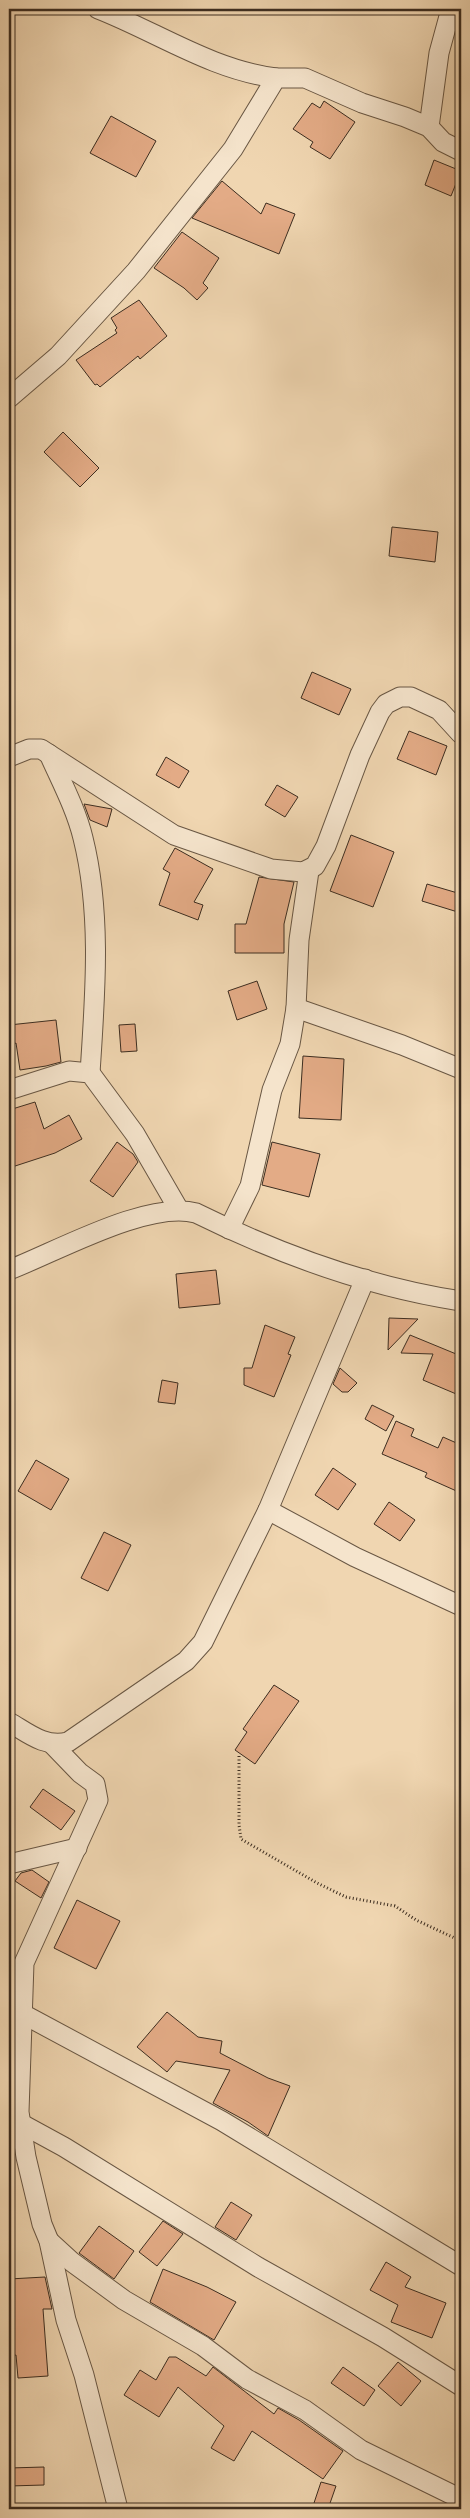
<svg xmlns="http://www.w3.org/2000/svg" width="470" height="2518" font-family="'Old Standard TT',serif">
<style>
.building{fill:#e3ab86;stroke:#3c2d20}
.lines{fill:none;stroke-linecap:round;stroke-linejoin:round}
.minor-casing{stroke:#695744;stroke-width:21}
.path{stroke:#3c2d20;stroke-width:3;stroke-dasharray:1 2.5;stroke-linecap:butt}
.minor{stroke:#f5e4cc;stroke-width:19}
</style>
<rect width="100%" height="100%" fill="#f0d6b1"/>
<filter id="stains"><feTurbulence type="fractalNoise" baseFrequency=".004" numOctaves="4"/><feColorMatrix values="0 0 0 0 .2 0 0 0 0 .09 0 0 0 0 .02 0 0 0 .5 -.17"/></filter>
<radialGradient id="worn" r=".72"><stop offset=".6" stop-color="#630" stop-opacity="0"/><stop offset="1" stop-color="#630" stop-opacity=".3"/></radialGradient>
<!-- building -->
<g class="building">
<polygon points="324,101 355,122 330,159 310,147 313,142 293,129 312,103 320,108"/>
<polygon points="111,116 156,141 136,177 90,153"/>
<polygon points="434,160 461,171 451,196 425,185"/>
<polygon points="222,181 261,214 266,203 295,214 279,254 192,218"/>
<polygon points="182,232 219,258 203,283 208,288 197,300 184,288 154,268"/>
<polygon points="139,300 167,336 140,359 138,356 100,387 97,384 95,385 76,360 117,333 115,330 117,328 111,318"/>
<polygon points="63,432 99,468 80,487 44,452"/>
<polygon points="392,527 438,532 435,562 389,556"/>
<polygon points="312,672 351,689 339,715 301,698"/>
<polygon points="409,731 447,746 436,775 397,759"/>
<polygon points="166,757 189,771 179,788 156,775"/>
<polygon points="277,785 298,797 285,817 265,805"/>
<polygon points="84,804 112,809 107,827 90,820"/>
<polygon points="351,835 394,852 373,907 330,891"/>
<polygon points="175,848 213,869 194,902 203,905 198,920 159,905 170,873 163,869"/>
<polygon points="259,877 294,882 284,924 284,953 235,953 235,924 246,924"/>
<polygon points="427,884 461,894 461,913 422,901"/>
<polygon points="257,981 267,1009 237,1020 228,991"/>
<polygon points="56,1020 61,1062 46,1066 20,1070 16,1043 9,1046 9,1025"/>
<polygon points="135,1024 137,1051 121,1052 119,1025"/>
<polygon points="303,1056 344,1059 341,1120 299,1118"/>
<polygon points="35,1102 44,1129 69,1115 82,1139 55,1153 9,1168 9,1110"/>
<polygon points="117,1142 133,1154 138,1162 113,1197 90,1181"/>
<polygon points="272,1142 320,1154 309,1197 262,1185"/>
<polygon points="216,1270 220,1304 179,1308 176,1274"/>
<polygon points="389,1318 418,1319 388,1350"/>
<polygon points="265,1325 295,1337 288,1354 291,1355 274,1397 244,1385 244,1368 252,1368"/>
<polygon points="410,1335 461,1356 461,1396 423,1380 433,1354 401,1353"/>
<polygon points="340,1368 357,1383 348,1392 342,1392 333,1384"/>
<polygon points="162,1380 178,1383 175,1404 158,1402"/>
<polygon points="372,1405 394,1416 386,1431 365,1419"/>
<polygon points="396,1421 414,1429 411,1436 438,1448 443,1437 461,1445 461,1493 425,1477 427,1473 382,1454"/>
<polygon points="36,1460 69,1479 51,1510 18,1491"/>
<polygon points="333,1468 356,1484 338,1510 315,1495"/>
<polygon points="389,1502 415,1520 400,1541 374,1524"/>
<polygon points="104,1532 131,1545 108,1591 81,1578"/>
<polygon points="274,1685 299,1701 255,1764 235,1750 247,1732 243,1729"/>
<polygon points="43,1789 75,1811 61,1830 30,1807"/>
<polygon points="32,1870 49,1882 41,1898 15,1881 21,1873"/>
<polygon points="77,1900 120,1921 96,1969 54,1948"/>
<polygon points="167,2012 198,2037 222,2041 220,2053 268,2078 290,2086 268,2136 248,2122 213,2103 230,2070 176,2061 167,2072 137,2047"/>
<polygon points="231,2202 252,2215 236,2240 215,2227"/>
<polygon points="163,2221 183,2234 157,2266 139,2252"/>
<polygon points="99,2226 134,2251 114,2279 79,2253"/>
<polygon points="386,2262 411,2277 405,2287 446,2303 432,2338 391,2322 398,2305 370,2290"/>
<polygon points="163,2269 207,2287 236,2302 214,2340 150,2302"/>
<polygon points="45,2277 52,2309 43,2309 48,2376 18,2378 16,2355 9,2356 9,2279"/>
<polygon points="169,2357 176,2357 206,2376 213,2367 274,2414 278,2408 299,2420 343,2451 323,2479 252,2431 234,2461 211,2448 224,2426 178,2387 159,2417 124,2395 140,2370 156,2380"/>
<polygon points="398,2362 421,2381 401,2406 378,2386"/>
<polygon points="343,2367 375,2390 364,2406 331,2383"/>
<polygon points="44,2467 44,2485 9,2486 9,2468"/>
<polygon points="321,2482 336,2486 328,2509 312,2509"/>
</g>
<g class="lines">
<!-- minor casing -->
<g class="minor-casing">
<g id="minor">
<path d="M98,9C157,32 212,70 276,78"/>
<polyline points="429,127 439,53 451,9"/>
<polyline points="9,398 58,356 136,271 233,149 276,78 305,78 362,103 405,117 429,127 443,142 461,151"/>
<path d="M49,754C61,781 76,809 83,838C102,914 95,996 90,1073"/>
<polyline points="9,757 29,749 41,749 174,835 271,869 303,872 315,866 326,846 360,755 380,712 386,704 400,697 411,697 439,710 461,734"/>
<polyline points="296,1008 402,1045 461,1069"/>
<polyline points="9,1090 69,1071 90,1073 135,1134 179,1210"/>
<polyline points="229,1229 250,1186 272,1090 290,1044 296,1008 299,940 309,871"/>
<path d="M9,1270C56,1252 148,1200 196,1213C279,1254 369,1287 461,1301"/>
<polyline points="268,1510 355,1557 461,1606"/>
<path d="M9,1722C28,1733 45,1748 68,1742L186,1661L203,1642L268,1510L365,1279"/>
<polyline points="52,1744 80,1773 95,1784 98,1800 24,1963 19,2112 26,2157 42,2224 49,2241 66,2320 84,2375 118,2509"/>
<polyline points="9,1864 77,1848"/>
<polyline points="23,2014 222,2121 461,2266"/>
<polyline points="20,2123 64,2147 258,2267 383,2337 461,2386"/>
<polyline points="49,2241 72,2262 124,2300 203,2346 247,2379 305,2410 361,2450 461,2499"/>
</g>
</g>
<!-- path -->
<polyline class="path" points="239,1756 239,1825 241,1839 317,1883 346,1897 395,1906 416,1920 461,1941"/>
<!-- minor -->
<use href="#minor" class="minor"/>
</g>
<!-- margin -->
<rect width="470" height="2518" fill="none" stroke="#f0d6b1" stroke-width="30"/>
<rect x="10" y="10" width="450" height="2498" fill="none" stroke="#3c2d20" stroke-width="2.5"/>
<rect x="15" y="15" width="440" height="2488" fill="none" stroke="#3c2d20"/>
<rect width="100%" height="100%" filter="url(#stains)"/>
<rect width="100%" height="100%" fill="url(#worn)"/>
</svg>
